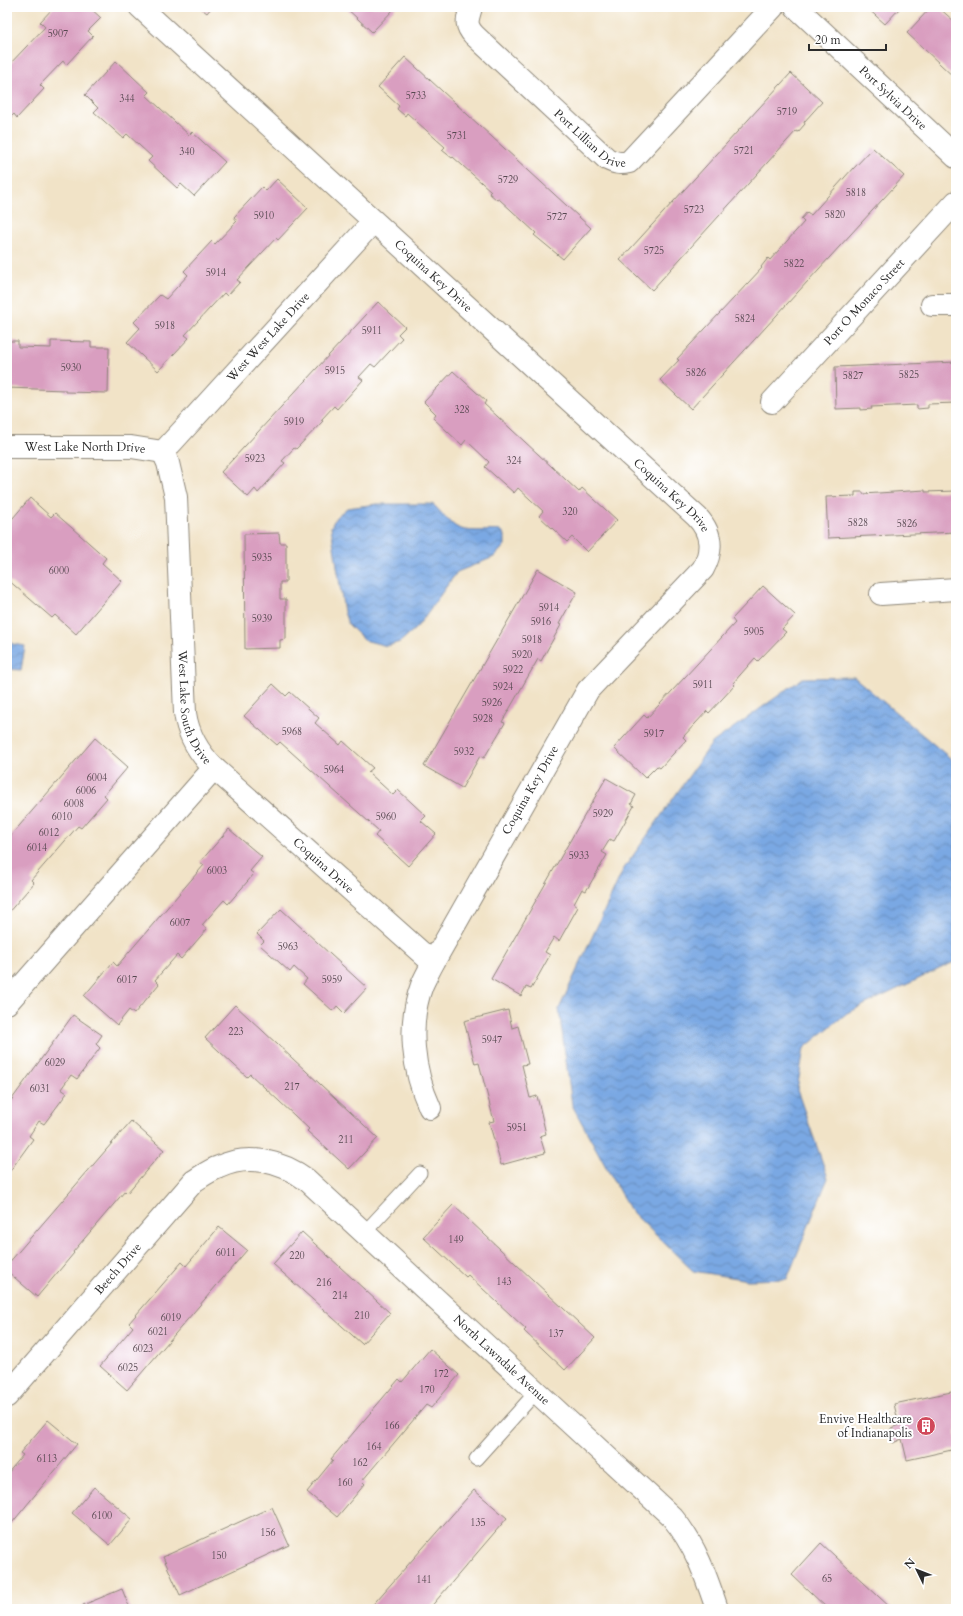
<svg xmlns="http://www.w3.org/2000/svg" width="963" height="1616" font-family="Cardo,serif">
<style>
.water{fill:url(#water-waves);stroke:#526a87}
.building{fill:#d99ec0}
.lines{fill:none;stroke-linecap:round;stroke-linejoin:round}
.service-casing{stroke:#8e8779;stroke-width:15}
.minor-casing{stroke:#8e8779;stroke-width:24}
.service{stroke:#fff;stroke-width:13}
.minor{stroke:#fff;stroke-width:22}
.labels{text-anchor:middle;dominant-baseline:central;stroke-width:4;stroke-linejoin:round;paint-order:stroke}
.number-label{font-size:10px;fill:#564850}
.street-label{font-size:12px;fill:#2b2b2b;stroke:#fff}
.poi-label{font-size:12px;fill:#2b2b2b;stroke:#fff;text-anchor:end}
</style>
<defs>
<pattern id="water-waves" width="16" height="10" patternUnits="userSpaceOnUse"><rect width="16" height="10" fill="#7aa8e3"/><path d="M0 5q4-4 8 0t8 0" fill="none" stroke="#6489b8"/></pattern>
</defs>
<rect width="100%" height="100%" fill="#fff"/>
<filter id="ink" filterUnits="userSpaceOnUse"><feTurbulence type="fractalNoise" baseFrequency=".025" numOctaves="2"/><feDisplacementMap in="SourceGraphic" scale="8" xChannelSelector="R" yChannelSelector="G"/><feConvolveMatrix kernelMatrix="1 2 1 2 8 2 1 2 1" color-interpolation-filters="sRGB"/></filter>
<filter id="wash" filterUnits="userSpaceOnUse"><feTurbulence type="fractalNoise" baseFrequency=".012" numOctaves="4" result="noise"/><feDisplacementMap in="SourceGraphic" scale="16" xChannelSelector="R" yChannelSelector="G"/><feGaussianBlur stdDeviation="0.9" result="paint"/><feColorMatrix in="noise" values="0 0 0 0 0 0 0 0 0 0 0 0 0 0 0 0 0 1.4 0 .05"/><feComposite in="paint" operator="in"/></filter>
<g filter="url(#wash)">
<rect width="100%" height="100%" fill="#f1e3c7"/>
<!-- water -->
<g class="water">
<path d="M377,504H433C440,511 447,520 455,526C465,534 490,529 502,531L505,535V545L494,557L457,572L417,627L400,642L387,646L364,640L348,624L344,612L331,527L336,517L347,508Z"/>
<polygon points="7,641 13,644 25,646 21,670 7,669"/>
<polygon points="854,677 956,763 956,961 847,1013 804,1048 797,1090 828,1178 787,1279 748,1280 693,1271 629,1209 572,1105 559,1009 623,870 712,743 803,678"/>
</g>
<g id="blocks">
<!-- building -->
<g class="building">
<polygon points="54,7 89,7 101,18 88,31 93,36 66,65 63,61 40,85 44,89 17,118 14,114 7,121 7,67 45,27 40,22"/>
<polygon points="199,7 212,7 207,13"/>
<polygon points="345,7 396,7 372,32"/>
<polygon points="866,7 901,7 885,24"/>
<polygon points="931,7 938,7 955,22 956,21 956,79 907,33"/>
<polygon points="405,57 591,228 563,259 534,235 536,233 499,199 497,200 489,193 491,191 453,157 452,158 442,150 445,147 407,113 405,116 397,109 399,106 378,87"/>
<polygon points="116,61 149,92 146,95 189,135 192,132 225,162 194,196 181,184 177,188 148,161 152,157 127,134 123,138 94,112 98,108 85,95"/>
<polygon points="791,73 822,102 804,122 805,124 798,132 796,131 652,290 620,260"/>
<polygon points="873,148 904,176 691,409 660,380 679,360 677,359 762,268 761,267 768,258 770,260 804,222 801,219 807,212 811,215 853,168 853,169"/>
<polygon points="277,179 308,208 278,240 276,238 237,280 240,282 227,296 224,293 185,335 189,338 158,371 127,342 140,328 134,322 160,295 166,299 188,275 184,271 212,241 215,244 237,221 234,217 262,187 266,191"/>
<polygon points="378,302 405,327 398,334 402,338 375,367 371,364 359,377 363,380 337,409 334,406 321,420 323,421 296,449 294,448 282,461 285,463 258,493 255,489 248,497 221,472"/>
<polygon points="7,341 18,341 18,347 51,348 51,341 91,342 91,347 109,347 108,393 65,392 65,390 7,388"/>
<polygon points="956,362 956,403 928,404 928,408 917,409 917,405 871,407 872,409 861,410 861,408 836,409 835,367"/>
<polygon points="453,371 486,401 484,404 579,492 582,488 617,520 587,552 572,537 567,542 539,516 543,511 518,488 514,493 485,467 489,462 466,440 462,445 433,418 436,414 424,402"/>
<polygon points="925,490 925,492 956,491 956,532 828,538 826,497 855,496 855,492 863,492 863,494"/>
<polygon points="30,498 51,517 55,513 106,558 102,563 122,581 76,634 55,615 52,618 7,579 7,525"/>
<polygon points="279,533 280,543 286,543 286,582 280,582 280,599 286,599 286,639 280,640 280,648 245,649 244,534"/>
<polygon points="538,569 577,592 559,624 561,625 541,661 538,659 502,722 505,723 484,758 480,756 462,788 424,766"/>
<polygon points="763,586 795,615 782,629 786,632 758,661 755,658 733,683 735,685 709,713 707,711 683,737 686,740 660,768 657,766 645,778 614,748 644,715 647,718 735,623 732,619"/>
<polygon points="273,684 286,696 290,692 319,718 315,723 340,745 343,741 373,768 368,772 393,795 398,790 426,816 421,821 436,834 408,866 375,836 379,831 280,742 277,745 244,716"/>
<polygon points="95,738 128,767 104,795 107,798 81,828 78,826 31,880 34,883 7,914 7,840"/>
<polygon points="606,778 636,795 631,804 634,806 614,841 610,839 602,852 607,855 586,891 582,889 574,904 578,907 559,941 554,937 545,952 550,955 531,989 526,987 521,996 491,979"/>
<polygon points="229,829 262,857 250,871 254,874 228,904 224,900 202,925 207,929 181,959 177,955 155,980 159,984 134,1014 129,1010 117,1025 84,996 113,962 117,966 204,865 200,862"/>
<polygon points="281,909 367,988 344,1013 337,1006 333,1011 303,984 307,979 294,967 290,972 260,945 264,941 257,934"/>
<polygon points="235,1005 378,1138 349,1169 307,1131 309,1129 250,1074 247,1077 205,1038"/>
<polygon points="508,1010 512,1028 518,1026 528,1064 522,1065 530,1098 537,1096 546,1134 540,1136 545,1153 501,1165 489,1122 494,1121 479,1063 475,1064 464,1021"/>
<polygon points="73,1015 102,1035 96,1044 100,1048 77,1079 71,1075 61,1089 67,1093 44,1124 39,1121 29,1136 33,1139 10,1171 7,1168 7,1106"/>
<polygon points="131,1121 164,1150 127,1193 125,1191 73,1252 74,1253 37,1297 7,1271 7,1265"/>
<polygon points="453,1205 595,1338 565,1370 524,1331 526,1329 468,1275 466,1277 423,1237"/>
<polygon points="219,1227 247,1250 127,1390 100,1366 133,1327 129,1323 182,1262 186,1266"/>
<polygon points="302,1232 390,1313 362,1344 273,1264"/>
<polygon points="430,1349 459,1375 431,1408 426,1405 362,1481 365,1484 337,1517 307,1492 333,1460 331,1459 399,1379 402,1382"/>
<polygon points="956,1391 956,1449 907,1460 902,1439 893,1443 891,1428 899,1425 894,1404"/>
<polygon points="48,1420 77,1444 7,1529 7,1474 23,1455 20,1453"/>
<polygon points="94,1487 132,1519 110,1545 72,1513"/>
<polygon points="474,1490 507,1518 429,1609 369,1609"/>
<polygon points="272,1507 289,1545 180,1595 163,1557"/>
<polygon points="821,1543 892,1609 828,1609 792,1575"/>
<polygon points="122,1589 130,1609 84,1609 83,1605"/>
</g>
</g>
</g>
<g filter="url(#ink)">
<use href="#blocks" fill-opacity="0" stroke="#8e8779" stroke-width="1"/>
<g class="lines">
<!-- service casing -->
<g class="service-casing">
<g id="service">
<polyline points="364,1233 420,1173"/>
<polyline points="476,1459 537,1391"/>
</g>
</g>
<!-- minor casing -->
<g class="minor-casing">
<g id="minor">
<path id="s1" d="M140,7L697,517C712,533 713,550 703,569L588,690L433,963C429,971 425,978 422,985C407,1025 413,1071 430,1108"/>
<path id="s2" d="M471,7C468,19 464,24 474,35L607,159C615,163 620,164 629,162L773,7"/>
<path id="s3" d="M796,7L956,157"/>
<polyline points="932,305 956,305"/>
<path id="s4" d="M772,402L956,202"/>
<path id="s5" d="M7,447H131L163,452"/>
<path id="s6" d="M163,452L168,463L176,497L185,713C188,735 198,752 214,768L433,963"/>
<path id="s7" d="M163,452L373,222"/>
<polyline points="881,594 956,589"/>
<polyline points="7,1003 214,768"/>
<path id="s8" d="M7,1396L194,1181C202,1176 210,1170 219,1167C248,1153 281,1161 307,1180L672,1517C695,1544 706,1576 717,1609"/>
</g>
</g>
<!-- service -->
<use href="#service" class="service"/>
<!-- minor -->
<use href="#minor" class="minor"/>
</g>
</g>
<!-- icons -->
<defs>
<g id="building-disc" transform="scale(1)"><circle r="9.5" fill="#d1495b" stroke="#fff"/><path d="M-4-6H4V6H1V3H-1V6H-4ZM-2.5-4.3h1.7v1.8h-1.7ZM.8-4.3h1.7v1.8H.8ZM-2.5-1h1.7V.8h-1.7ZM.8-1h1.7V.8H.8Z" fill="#fff"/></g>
</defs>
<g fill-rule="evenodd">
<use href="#building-disc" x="926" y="1426"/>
</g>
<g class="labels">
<!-- number labels -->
<g class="number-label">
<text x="58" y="34">5907</text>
<text x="416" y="96">5733</text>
<text x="127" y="99">344</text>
<text x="787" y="112">5719</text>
<text x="457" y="136">5731</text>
<text x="744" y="151">5721</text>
<text x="187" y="152">340</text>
<text x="508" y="180">5729</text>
<text x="856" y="193">5818</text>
<text x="694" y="210">5723</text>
<text x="835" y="215">5820</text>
<text x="264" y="216">5910</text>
<text x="557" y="217">5727</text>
<text x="654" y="251">5725</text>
<text x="794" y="264">5822</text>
<text x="216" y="273">5914</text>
<text x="745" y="319">5824</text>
<text x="165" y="326">5918</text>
<text x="372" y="331">5911</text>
<text x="71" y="368">5930</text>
<text x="335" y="371">5915</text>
<text x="696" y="373">5826</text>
<text x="909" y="375">5825</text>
<text x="853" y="376">5827</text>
<text x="462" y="410">328</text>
<text x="294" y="422">5919</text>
<text x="255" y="459">5923</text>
<text x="514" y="461">324</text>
<text x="570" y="512">320</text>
<text x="858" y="523">5828</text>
<text x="907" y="524">5826</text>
<text x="262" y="558">5935</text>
<text x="59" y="571">6000</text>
<text x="549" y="608">5914</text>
<text x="262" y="619">5939</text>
<text x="541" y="622">5916</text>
<text x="754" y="632">5905</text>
<text x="532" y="640">5918</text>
<text x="522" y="655">5920</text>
<text x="513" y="670">5922</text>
<text x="703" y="685">5911</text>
<text x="503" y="687">5924</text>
<text x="492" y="703">5926</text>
<text x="483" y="719">5928</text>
<text x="292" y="732">5968</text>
<text x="654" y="734">5917</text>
<text x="464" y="752">5932</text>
<text x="334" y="770">5964</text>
<text x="97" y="778">6004</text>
<text x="86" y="791">6006</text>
<text x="74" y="804">6008</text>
<text x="603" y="814">5929</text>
<text x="62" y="817">6010</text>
<text x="386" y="817">5960</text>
<text x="49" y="833">6012</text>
<text x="37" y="848">6014</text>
<text x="579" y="856">5933</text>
<text x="217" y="871">6003</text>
<text x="180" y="923">6007</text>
<text x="288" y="947">5963</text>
<text x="127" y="980">6017</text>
<text x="332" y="980">5959</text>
<text x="236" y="1032">223</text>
<text x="492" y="1040">5947</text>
<text x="55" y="1063">6029</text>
<text x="292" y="1087">217</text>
<text x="40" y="1089">6031</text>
<text x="517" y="1128">5951</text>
<text x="346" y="1140">211</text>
<text x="456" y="1240">149</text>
<text x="226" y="1253">6011</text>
<text x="297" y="1256">220</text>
<text x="504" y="1282">143</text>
<text x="324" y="1283">216</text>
<text x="340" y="1296">214</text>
<text x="362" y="1316">210</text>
<text x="171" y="1318">6019</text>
<text x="158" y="1332">6021</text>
<text x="556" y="1334">137</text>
<text x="143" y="1349">6023</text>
<text x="128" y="1368">6025</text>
<text x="441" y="1374">172</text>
<text x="427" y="1390">170</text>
<text x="392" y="1426">166</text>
<text x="374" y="1447">164</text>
<text x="47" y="1459">6113</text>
<text x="360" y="1463">162</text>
<text x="345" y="1483">160</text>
<text x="102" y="1516">6100</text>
<text x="478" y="1523">135</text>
<text x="268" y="1533">156</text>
<text x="219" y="1556">150</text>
<text x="827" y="1579">65</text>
<text x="424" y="1580">141</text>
</g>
<!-- street labels -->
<g class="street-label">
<text stroke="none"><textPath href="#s3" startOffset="133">Port Sylvia Drive</textPath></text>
<text stroke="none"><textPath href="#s2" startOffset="187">Port Lillian Drive</textPath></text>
<text stroke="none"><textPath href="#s1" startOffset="398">Coquina Key Drive</textPath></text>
<text stroke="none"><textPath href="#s4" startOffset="136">Port O Monaco Street</textPath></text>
<text stroke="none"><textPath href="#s7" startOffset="156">West West Lake Drive</textPath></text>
<text stroke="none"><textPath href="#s5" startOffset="78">West Lake North Drive</textPath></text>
<text stroke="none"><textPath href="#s1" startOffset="722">Coquina Key Drive</textPath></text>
<text stroke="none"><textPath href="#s6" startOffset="260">West Lake South Drive</textPath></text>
<text transform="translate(530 790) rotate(-60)">Coquina Key Drive</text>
<text stroke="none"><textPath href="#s6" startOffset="473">Coquina Drive</textPath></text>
<text stroke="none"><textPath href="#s8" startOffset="169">Beech Drive</textPath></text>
<text stroke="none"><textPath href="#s8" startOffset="672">North Lawndale Avenue</textPath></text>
</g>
<!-- poi labels -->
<g class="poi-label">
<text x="912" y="1419">Envive Healthcare<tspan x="912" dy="14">of Indianapolis</tspan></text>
</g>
</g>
<!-- margin -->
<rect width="963" height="1616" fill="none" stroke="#fff" stroke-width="24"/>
<!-- north arrow -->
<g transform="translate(917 1570) rotate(313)" stroke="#ffffff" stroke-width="3" paint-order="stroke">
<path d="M0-3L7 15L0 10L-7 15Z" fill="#2b2b2b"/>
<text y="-6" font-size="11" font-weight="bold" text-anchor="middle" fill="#2b2b2b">N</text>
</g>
<!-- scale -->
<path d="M809 44v6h77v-6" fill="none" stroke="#2b2b2b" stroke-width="2"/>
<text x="815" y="44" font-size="12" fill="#2b2b2b" stroke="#ffffff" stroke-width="3" paint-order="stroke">20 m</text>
</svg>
